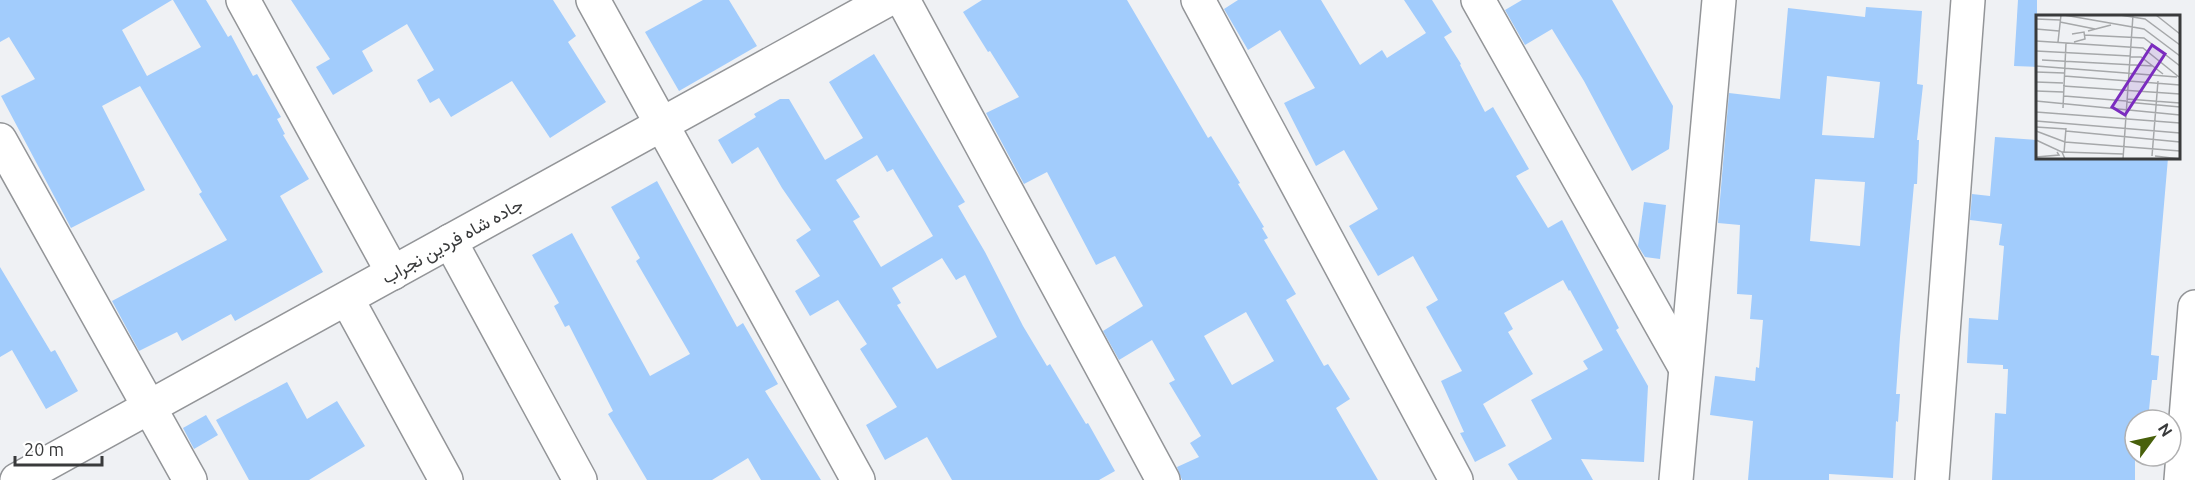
<svg xmlns="http://www.w3.org/2000/svg" width="2195" height="480" font-family="Ubuntu,Vazirmatn,sans-serif">
<style>
.building{fill:#a2ccfc;fill-rule:evenodd}
.lines{fill:none;stroke-linecap:round;stroke-linejoin:round}
.minor-casing{stroke:#939598;stroke-width:36}
.minor{stroke:#fff;stroke-width:33}
.labels{text-anchor:middle;dominant-baseline:central;stroke-width:4.5;stroke-linejoin:round;paint-order:stroke}
.street-label{font-size:18px;fill:#393a3b;stroke:#fff}
.inset-road{fill:none;stroke:#a6a8aa;stroke-width:1.5}
.view{fill:#7b2cbf;fill-opacity:0.15;stroke:#7b2cbf;stroke-width:3}
.inset-edge{fill:none;stroke:#393a3b;stroke-width:3}
</style>
<rect width="100%" height="100%" fill="#eff1f4"/>
<!-- building -->
<g class="building">
<polygon points="0,0 172,0 122,30 147,76 201,47 173,0 206,0 228,37 231,35 253,76 257,74 281,117 277,119 285,134 283,135 309,179 280,196 323,272 235,321 231,314 182,341 177,332 139,351 112,301 227,240 199,194 202,192 140,86 102,106 145,190 71,228 1,96 35,79 9,37 0,42"/>
<polygon points="291,0 553,0 576,36 568,42 606,102 550,138 512,81 451,117 439,98 430,103 417,80 434,70 407,24 362,51 373,71 333,95 316,67 330,59"/>
<polygon points="703,0 729,0 757,46 679,91 645,32"/>
<path d="M982,0H1127L1208,138L1211,136L1240,183L1238,184L1264,227L1262,228L1268,238L1264,240L1296,294L1286,300L1324,366L1328,364L1350,399L1336,408L1378,480H1182L1177,467L1199,457L1190,443L1201,436L1169,383L1175,380L1152,340L1119,360L1103,331L1143,306L1115,256L1096,265L1047,172L1024,184L986,113L1019,97L990,51L988,52L963,12ZM1246,312L1274,361L1232,385L1204,336Z"/>
<polygon points="1238,0 1321,0 1360,65 1382,50 1387,58 1426,33 1404,0 1432,0 1452,32 1444,37 1461,64 1460,65 1485,112 1493,107 1529,169 1516,176 1548,228 1562,220 1619,328 1616,330 1648,386 1644,462 1581,459 1593,480 1518,480 1508,464 1552,439 1531,400 1588,369 1583,361 1603,350 1570,290 1569,291 1563,280 1504,313 1513,329 1508,332 1533,374 1483,404 1506,446 1475,462 1460,433 1464,432 1441,381 1462,371 1426,307 1438,300 1413,256 1378,276 1349,226 1378,209 1344,150 1316,166 1284,103 1315,88 1280,30 1248,50 1224,9"/>
<polygon points="1522,0 1612,0 1673,106 1669,149 1632,171 1584,81 1552,29 1525,45 1505,10"/>
<polygon points="2018,0 2037,0 2037,67 2014,66"/>
<path d="M1866,7L1922,11L1917,84L1923,85L1917,140H1919L1917,184H1914L1900,337L1896,394H1900L1898,422L1896,421L1893,478L1829,474V480H1748L1753,421L1710,415L1715,376L1755,381L1756,367L1759,368L1763,320L1750,319L1752,295L1737,294L1740,225L1718,223L1729,93L1780,99L1788,8L1865,17ZM1827,76L1880,82L1874,138L1822,135ZM1815,179L1865,182L1860,246L1810,241Z"/>
<path d="M874,54L965,202L958,206L985,252L1023,326L1047,366L1050,364L1086,424L1088,423L1115,471L1099,480H952L927,437L885,460L866,425L897,407L860,349L867,344L838,300L810,316L795,291L820,276L796,240L811,230L782,188L758,147L732,164L718,140L756,117L754,114L780,99H789L825,160L863,138L829,82ZM877,155L887,172L893,169L933,236L881,267L853,221L860,217L836,180ZM942,258L956,280L965,275L997,337L937,369L897,305L901,303L892,288Z"/>
<polygon points="1995,137 2037,140 2037,158 2168,158 2151,355 2159,356 2157,380 2152,380 2148,420 2135,420 2135,480 1992,480 1995,413 2006,414 2008,369 2003,369 2003,365 1967,363 1969,318 1998,320 2004,246 1999,245 2002,224 1970,220 1972,194 1990,196"/>
<polygon points="657,181 737,327 743,323 778,384 765,391 821,480 761,480 748,458 712,480 647,480 608,414 613,411 569,325 565,327 554,306 559,303 532,255 572,233 650,376 690,354 636,261 640,258 611,207"/>
<polygon points="1644,202 1666,205 1660,259 1645,257 1638,246"/>
<polygon points="0,267 51,352 55,350 78,391 46,409 12,350 0,357"/>
<polygon points="287,382 307,419 337,401 365,446 309,480 249,480 216,420"/>
<polygon points="206,415 218,435 194,449 183,428"/>
</g>
<g class="lines">
<!-- minor casing -->
<g class="minor-casing">
<g id="minor">
<polyline points="243,0 393,273"/>
<polyline points="593,0 858,480"/>
<polyline points="903,0 1163,480"/>
<polyline points="1198,0 1456,480"/>
<polyline points="1478,0 1685,367"/>
<polyline points="0,140 190,480"/>
<polyline points="450,241 580,480"/>
<polyline points="347,299 446,480"/>
<polyline points="17,480 887,0"/>
<polyline points="1676,480 1719,0"/>
<polyline points="1932,480 1968,0"/>
<polyline points="2181,480 2195,307"/>
</g>
</g>
<!-- minor -->
<use href="#minor" class="minor"/>
</g>
<g class="labels">
<!-- street labels -->
<g class="street-label">
<text transform="translate(452 240) rotate(-29)">جاده شاه فردین نجراب</text>
</g>
</g>
<!-- overview -->
<g transform="translate(2036 15)">
<rect width="144" height="144" fill="#eff1f4"/>
<path class="inset-road" d="M28,0L108,14L144,41M84,0L109,4L144,30M120,0L144,19M0,4L24,5M24,7L59,14M0,14L23,16M52,16L75,10M36,19L48,17L49,24L38,27M48,20L108,23L144,51M0,26L107,33L143,62M22,27L25,0M0,36L94,41M94,42H105L127,59M6,45L117,51M0,51L141,62M0,57L28,58M28,61L144,70M0,67L27,68M27,71L144,79M0,76L27,77M28,81L90,86M91,84L144,88M0,86L144,100M90,87L144,92M27,93L30,28M0,97L144,108M0,106L144,118M0,112L30,114M0,116L29,127L144,136M30,116L144,127M0,125L26,137L29,144M26,137L87,139M28,138L30,113M116,141L122,66M119,141L144,144M0,142L23,140L21,137M87,144L97,0"/>
<path class="view" d="M116,30L129,39L89,100L76,92Z"/>
<rect width="144" height="144" class="inset-edge"/>
</g>
<!-- north arrow -->
<g transform="translate(2153 438) rotate(57)"><circle r="28" fill="#ffffff" stroke="#b0b0b1" stroke-width="1.5"/>
<path d="M0-4.5L10 22L0 15L-10 22Z" fill="#48600b"/>
<text y="-9" font-size="16" font-weight="bold" text-anchor="middle" fill="#393a3b">N</text>
</g>
<!-- scale -->
<path d="M15 456v9h87v-9" fill="none" stroke="#393a3b" stroke-width="3"/>
<text x="24" y="456" font-size="18" fill="#393a3b" stroke="#ffffff" stroke-width="4.5" paint-order="stroke">20 m</text>
</svg>
